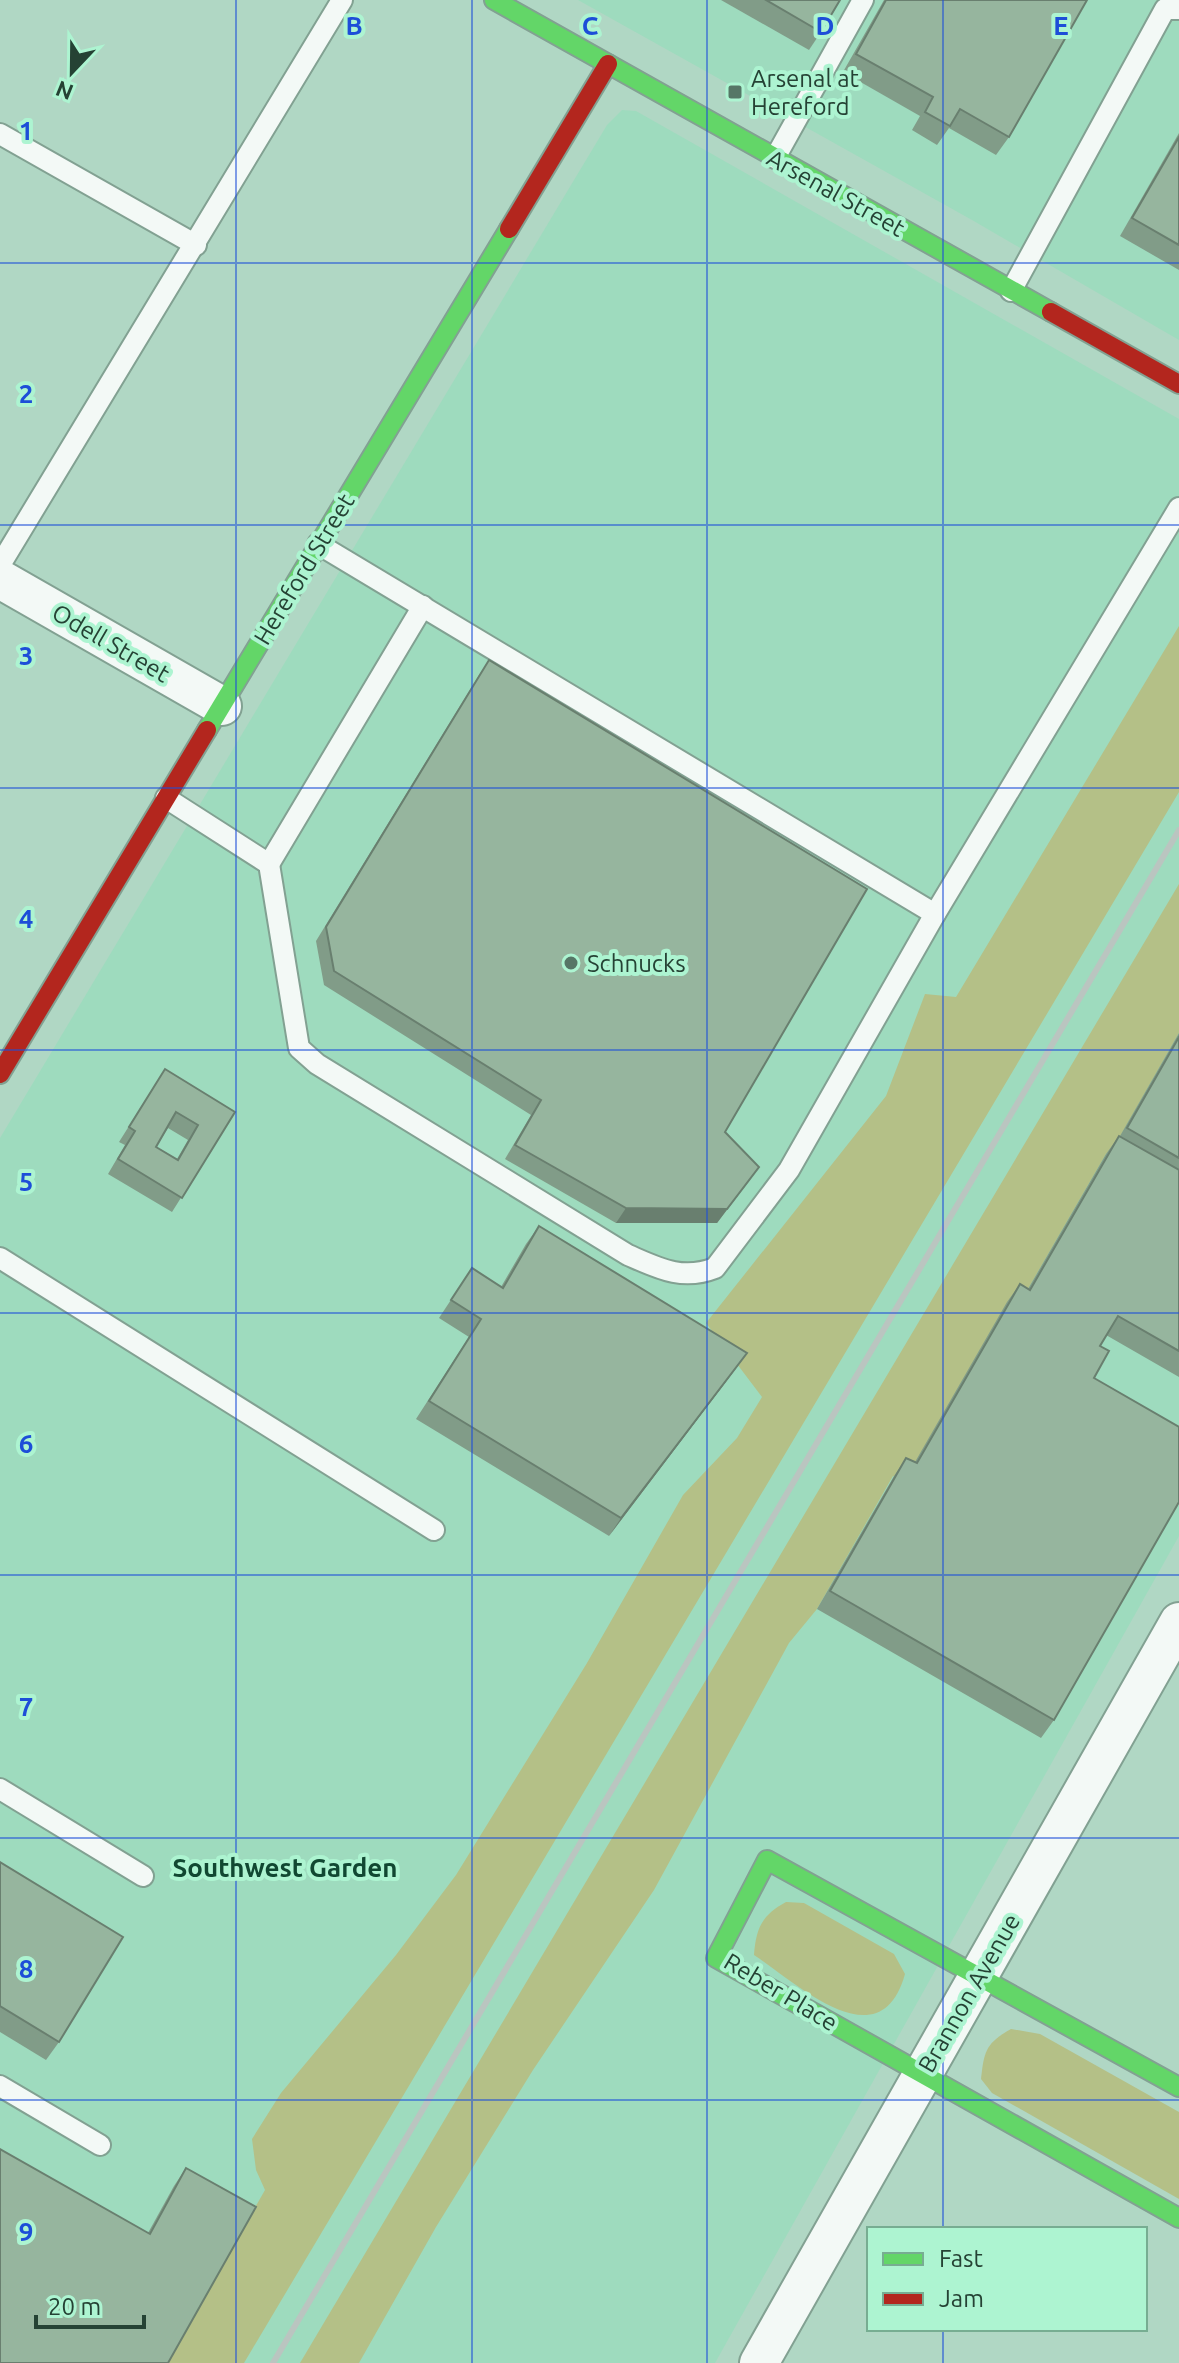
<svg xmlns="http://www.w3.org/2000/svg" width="1179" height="2363" font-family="Ubuntu,sans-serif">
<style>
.built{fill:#9edbbe}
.green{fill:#b4c087}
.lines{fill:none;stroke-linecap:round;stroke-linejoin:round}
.lane-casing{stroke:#82a192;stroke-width:24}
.street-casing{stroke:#82a192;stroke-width:42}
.fast-casing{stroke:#82a192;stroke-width:22}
.jam-casing{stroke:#82a192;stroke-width:22}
.lane{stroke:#f3f9f6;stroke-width:20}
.street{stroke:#f3f9f6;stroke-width:38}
.fast{stroke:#63d668;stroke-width:18}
.jam{stroke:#b3261e;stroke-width:18}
.rail{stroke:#bac5c0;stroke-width:6}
.wall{fill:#819c88;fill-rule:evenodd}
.shaded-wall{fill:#697f6f}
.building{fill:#96b59e;stroke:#697f6f;stroke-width:2;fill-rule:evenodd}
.grid{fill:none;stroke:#1d4ed8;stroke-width:2;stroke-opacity:0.55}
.poi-dot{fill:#567666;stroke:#adf4d1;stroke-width:3}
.labels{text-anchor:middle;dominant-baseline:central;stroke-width:8;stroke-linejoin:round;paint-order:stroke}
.poi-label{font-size:24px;fill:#254234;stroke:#adf4d1;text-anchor:start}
.street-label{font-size:24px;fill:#254234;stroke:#adf4d1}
.neighbourhood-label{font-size:26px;font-weight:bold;fill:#114832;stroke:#adf4d1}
.grid-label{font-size:26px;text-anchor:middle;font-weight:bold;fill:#1d4ed8;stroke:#adf4d1;stroke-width:8;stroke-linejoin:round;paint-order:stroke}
</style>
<rect width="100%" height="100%" fill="#b0d7c4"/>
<!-- built -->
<g class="built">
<polygon points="578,0 1179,0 1179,340 972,220"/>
<polygon points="622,110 636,111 1179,419 1179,1536 715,2363 0,2363 0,1138 607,125"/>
</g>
<!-- green -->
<g class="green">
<polygon points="1179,626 1179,792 244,2363 166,2363 265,2190 256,2170 252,2139 281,2093 396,1955 456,1875 587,1663 683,1495 737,1438 762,1397 706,1323 886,1096 925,994 956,997"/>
<polygon points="1179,884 1179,1033 1114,1147 1106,1154 1017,1308 904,1481 893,1476 817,1609 789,1643 654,1890 533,2070 436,2227 359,2363 300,2363"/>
<path d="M786,1902L804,1903L894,1954L905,1974C880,2063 798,1984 754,1955C756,1928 762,1915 786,1902Z"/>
<path d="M1011,2029L1040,2034L1179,2112V2199L992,2093L981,2079C984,2051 986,2043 1011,2029Z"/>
</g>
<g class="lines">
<!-- lane casing -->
<g class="lane-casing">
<g id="lane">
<polyline points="0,134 196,245"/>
<polyline points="775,158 863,0"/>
<polyline points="1011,291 1165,9 1179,9"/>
<polyline points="318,544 935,914"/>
<polyline points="0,565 342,0"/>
<path d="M166,798L269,864L299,1048L317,1064L628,1255C658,1268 682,1281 715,1268L789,1170L935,914L1179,508"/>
<polyline points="269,864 423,606"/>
<polyline points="0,1258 434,1530"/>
<polyline points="0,1789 143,1876"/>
<polyline points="0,2086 100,2145"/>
</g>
</g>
<!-- street casing -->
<g class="street-casing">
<g id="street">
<polyline points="0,579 222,706"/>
<polyline points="759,2363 1179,1622"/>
</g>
</g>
<!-- fast casing -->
<g class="fast-casing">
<g id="fast">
<polyline points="494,0 1051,312"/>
<polyline points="207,730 509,229"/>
<polyline points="1179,2087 767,1860 716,1958 1179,2218"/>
</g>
</g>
<!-- jam casing -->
<g class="jam-casing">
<g id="jam">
<polyline points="509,229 608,64"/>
<polyline points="1051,312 1179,384"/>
<polyline points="0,1074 207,730"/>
</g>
</g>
<!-- lane -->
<use href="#lane" class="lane"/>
<!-- street -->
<use href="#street" class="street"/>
<!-- fast -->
<use href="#fast" class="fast"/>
<!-- jam -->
<use href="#jam" class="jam"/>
<!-- rail -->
<polyline class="rail" points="273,2363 1179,830"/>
</g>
<!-- wall -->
<g class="wall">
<polygon points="721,0 840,0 821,32 809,50"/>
<polygon points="884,0 1087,0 1009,137 996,155 949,128 937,145 912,130 920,116 843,72"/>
<polygon points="1179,133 1179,270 1120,236"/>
<polygon points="489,660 749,1181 717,1223 616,1223 505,1159 531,1115 324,985 316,941 479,675"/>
<polygon points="1179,1033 1179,1377 1106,1335 1100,1346 1094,1378 1054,1720 1041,1738 817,1609 894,1476 906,1458 915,1462 1007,1302 1020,1284 1028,1289 1106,1154 1119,1136 1120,1136"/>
<path d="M165,1069L235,1112L172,1212L108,1174L125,1145L119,1142ZM168,1128L188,1140L177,1159L156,1147Z"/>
<polygon points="539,1226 734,1371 609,1536 416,1419 469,1337 439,1318 472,1268 501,1287 526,1244"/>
<polygon points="0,1862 59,2042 46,2060 0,2032"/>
<polygon points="186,2168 168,2363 148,2233 174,2186"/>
</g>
<!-- shaded-wall -->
<g class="shaded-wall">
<polygon points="759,1167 717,1223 616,1223 626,1208"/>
<polygon points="747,1353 734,1371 609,1536 621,1518"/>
</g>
<!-- building -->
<g class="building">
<polygon points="766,0 840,0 821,32"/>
<polygon points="886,0 1087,0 1009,137 960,109 950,126 925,112 933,97 856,54"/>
<polygon points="1179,137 1179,245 1132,218"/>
<polygon points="489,660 867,889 725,1132 759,1167 727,1209 626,1208 515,1145 541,1100 334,971 326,927"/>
<polygon points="1179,1037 1179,1158 1127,1128"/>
<path d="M165,1069L235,1112L182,1198L118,1159L135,1131L129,1127ZM176,1112L198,1125L178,1160L156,1147Z"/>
<polygon points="1119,1136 1179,1170 1179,1351 1118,1316 1100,1346 1109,1351 1094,1378 1179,1427 1179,1502 1054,1720 830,1591 906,1458 917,1463 1020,1284 1030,1290"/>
<polygon points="539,1226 747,1353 621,1518 429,1401 481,1319 451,1300 472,1268 503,1288"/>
<polygon points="0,1862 123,1937 59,2042 0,2006"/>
<polygon points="0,2149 150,2234 186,2168 256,2207 168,2363 0,2363"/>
</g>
<!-- grid -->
<path class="grid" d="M236,0V2363M472,0V2363M707,0V2363M943,0V2229M0,263H1179M0,525H1179M0,788H1179M0,1050H1179M0,1313H1179M0,1575H1179M0,1838H1179M0,2100H1179M943,2329V2363"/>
<!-- markers -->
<g class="poi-dot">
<rect x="727" y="84" width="16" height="16" rx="4"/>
<circle cx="571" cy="963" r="8"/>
</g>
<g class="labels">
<!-- poi labels -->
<g class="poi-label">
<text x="751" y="78">Arsenal at<tspan x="751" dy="28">Hereford</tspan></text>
<text x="587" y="963">Schnucks</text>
</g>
<!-- street labels -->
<g class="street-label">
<text transform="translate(836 193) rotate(29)">Arsenal Street</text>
<text transform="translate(304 569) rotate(-59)">Hereford Street</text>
<text transform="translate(111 643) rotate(30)">Odell Street</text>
<text transform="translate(781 1992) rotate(31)">Reber Place</text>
<text transform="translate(969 1993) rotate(-60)">Brannon Avenue</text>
</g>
<!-- neighbourhood labels -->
<g class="neighbourhood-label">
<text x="285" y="1867">Southwest Garden</text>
</g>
</g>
<g class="grid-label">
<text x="354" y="35">B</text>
<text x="590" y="35">C</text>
<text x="825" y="35">D</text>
<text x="1061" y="35">E</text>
<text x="26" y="140">1</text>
<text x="26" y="403">2</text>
<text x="26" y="665">3</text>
<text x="26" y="928">4</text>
<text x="26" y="1191">5</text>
<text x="26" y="1453">6</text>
<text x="26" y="1716">7</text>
<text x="26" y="1978">8</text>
<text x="26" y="2241">9</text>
</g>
<!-- legend -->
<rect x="867" y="2227" width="280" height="104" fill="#adf4d1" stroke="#77ad92" stroke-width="2"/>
<rect x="883" y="2253" width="40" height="12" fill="#63d668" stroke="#77ad92" stroke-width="2"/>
<text x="939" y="2267" font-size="24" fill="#254234">Fast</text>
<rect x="883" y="2293" width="40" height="12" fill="#b3261e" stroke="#77ad92" stroke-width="2"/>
<text x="939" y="2307" font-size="24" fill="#254234">Jam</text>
<!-- north arrow -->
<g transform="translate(72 72) rotate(202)" stroke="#adf4d1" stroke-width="6" paint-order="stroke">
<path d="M0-6L14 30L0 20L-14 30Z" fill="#254234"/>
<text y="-12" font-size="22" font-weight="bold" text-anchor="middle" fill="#254234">N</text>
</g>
<!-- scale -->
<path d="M36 2315v12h108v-12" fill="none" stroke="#254234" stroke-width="4"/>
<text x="48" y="2315" font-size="24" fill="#254234" stroke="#adf4d1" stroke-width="6" paint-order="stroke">20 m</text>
</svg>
